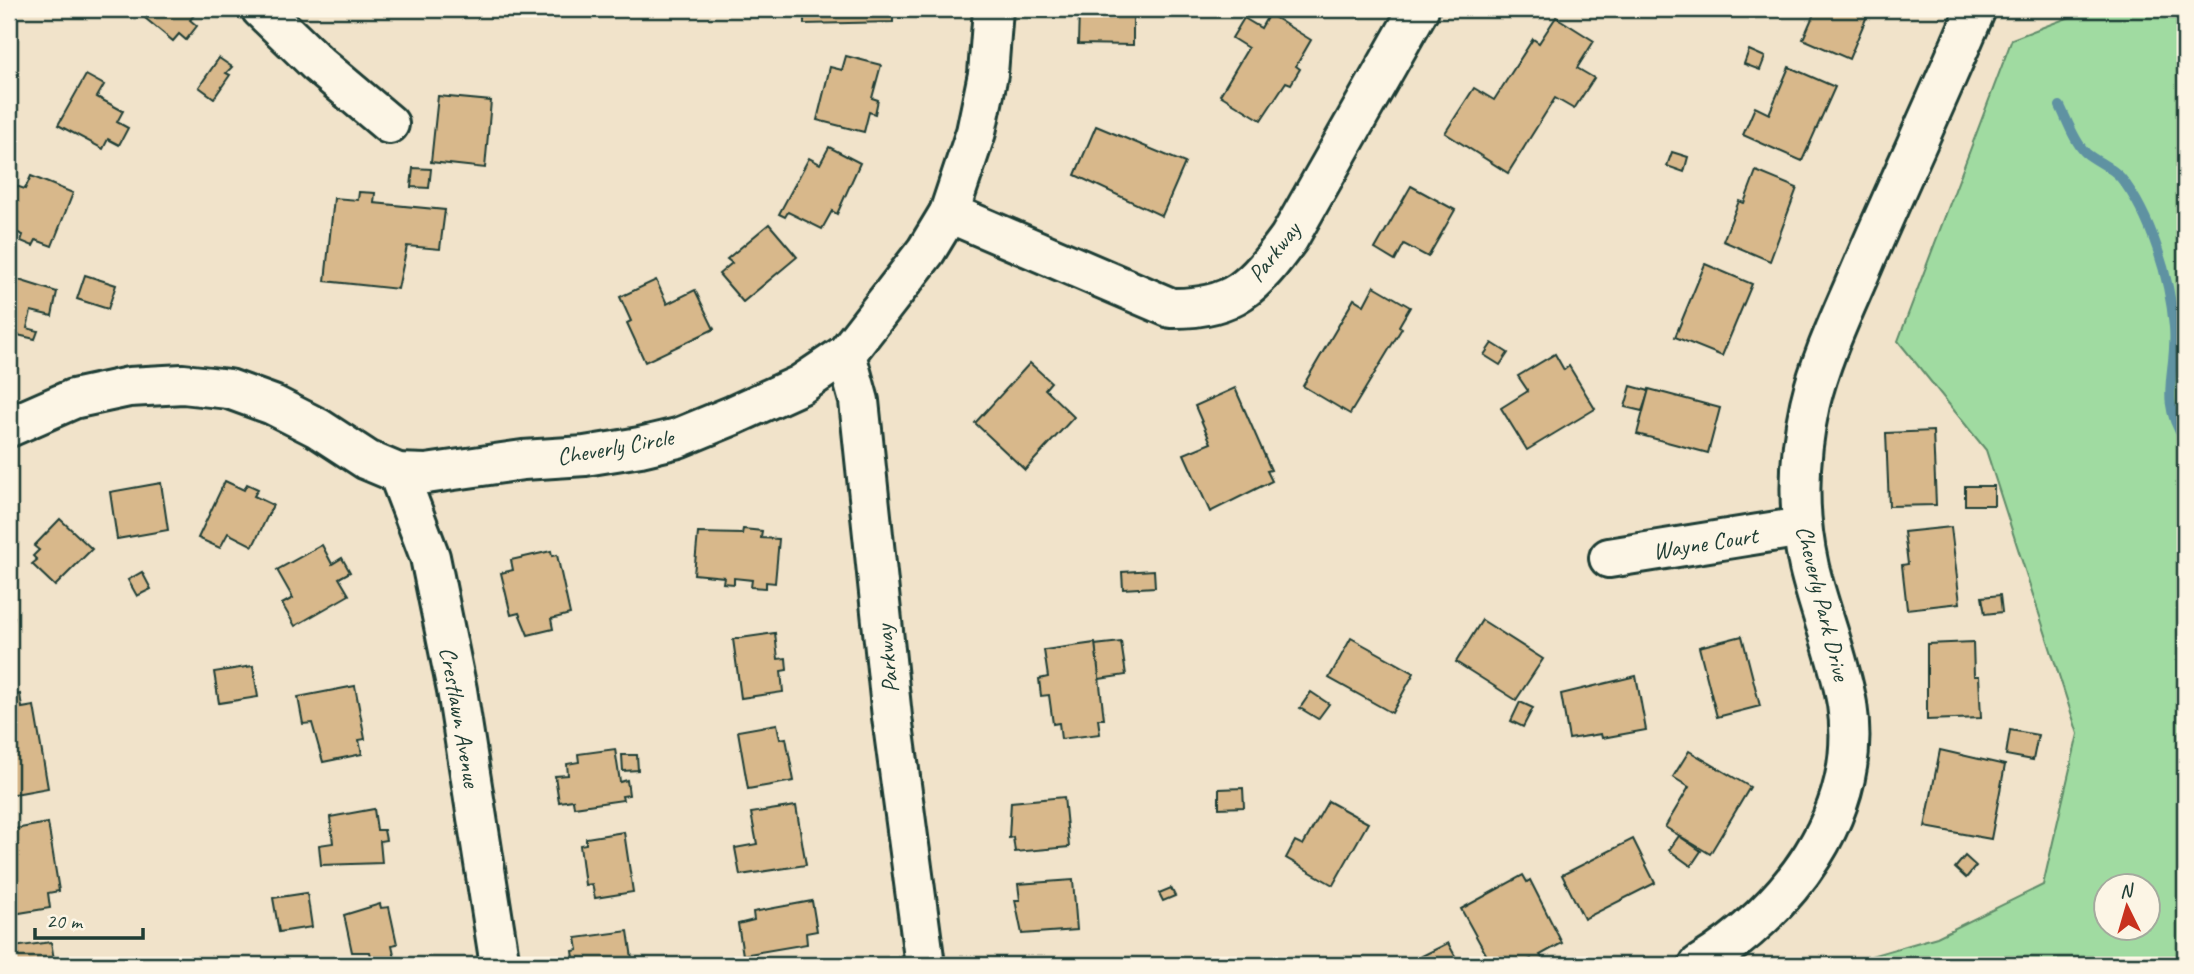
<svg xmlns="http://www.w3.org/2000/svg" width="2194" height="974" font-family="Caveat,sans-serif">
<style>
.green{fill:#a0dba1;stroke:#608c6a;stroke-width:2;fill-rule:evenodd}
.lines{fill:none;stroke-linecap:round;stroke-linejoin:round}
.stream{stroke:#5f92a2;stroke-width:10}
.building{fill:#d8b88b;stroke:#1f3d34;stroke-width:2}
.minor-casing{stroke:#1f3d34;stroke-width:44}
.minor{stroke:#fcf5e5;stroke-width:38}
.labels{text-anchor:middle;dominant-baseline:central;stroke-width:5;stroke-linejoin:round;paint-order:stroke}
.street-label{font-size:24px;fill:#1f3d34;stroke:#fcf5e5}
</style>
<rect width="100%" height="100%" fill="#f1e3ca"/>
<filter id="ink" filterUnits="userSpaceOnUse"><feTurbulence type="fractalNoise" baseFrequency=".0143" numOctaves="2"/><feDisplacementMap in="SourceGraphic" scale="14" xChannelSelector="R" yChannelSelector="G"/><feConvolveMatrix kernelMatrix="1 2 1 2 8 2 1 2 1" color-interpolation-filters="sRGB"/></filter>
<g filter="url(#ink)">
<!-- green -->
<path class="green" d="M2091,9H2185V965H1840L1937,937L2043,885L2078,734L1986,450L1898,341L2012,39ZM2106,886H2148V928H2106Z"/>
<g class="lines">
<!-- stream -->
<path class="stream" d="M2060,106C2067,120 2075,143 2086,153C2097,162 2112,167 2121,178C2151,215 2170,279 2174,327C2178,370 2157,399 2185,440"/>
</g>
<!-- building -->
<g class="building">
<polygon points="134,9 199,9 190,20 197,26 186,40 179,34 173,41"/>
<polygon points="804,9 893,9 893,22 804,24"/>
<polygon points="1087,9 1133,9 1133,45 1078,44 1079,12 1087,12"/>
<polygon points="1758,9 1773,9 1771,15"/>
<polygon points="1816,9 1870,9 1849,59 1803,39"/>
<polygon points="1269,14 1311,40 1296,66 1300,69 1291,84 1286,82 1261,120 1220,95 1248,48 1232,38 1244,18 1261,28"/>
<polygon points="1556,17 1594,41 1577,68 1594,78 1574,109 1555,98 1508,173 1445,133 1474,88 1494,100 1533,39 1539,43"/>
<polygon points="1749,50 1765,57 1760,70 1744,64"/>
<polygon points="846,56 881,65 872,98 878,100 875,114 869,112 864,132 817,120 830,67 842,70"/>
<polygon points="219,58 232,67 226,73 230,75 214,98 199,87"/>
<polygon points="1789,67 1835,87 1802,161 1743,135 1755,107 1769,114"/>
<polygon points="86,75 104,85 97,97 123,111 117,122 128,128 119,145 108,139 103,149 58,125"/>
<polygon points="438,96 491,101 485,168 431,162"/>
<polygon points="1096,126 1185,163 1162,216 1075,175"/>
<polygon points="829,147 860,163 837,214 832,211 822,229 788,212 785,217 779,214 809,158 820,164"/>
<polygon points="1672,152 1688,157 1684,172 1667,166"/>
<polygon points="413,168 431,169 429,188 411,187"/>
<polygon points="1756,171 1797,188 1770,261 1723,241 1739,201 1744,203"/>
<polygon points="31,176 73,193 52,246 36,240 33,246 21,241 23,235 9,229 14,213 9,211 13,185 25,189"/>
<polygon points="1411,186 1455,210 1428,257 1404,244 1395,261 1375,249"/>
<polygon points="359,192 375,193 374,203 445,210 440,249 407,246 398,289 325,281 334,198 358,200"/>
<polygon points="769,224 797,257 743,302 719,274 732,263 727,259"/>
<polygon points="1705,264 1752,284 1722,356 1675,337"/>
<polygon points="85,275 116,285 108,309 77,299"/>
<polygon points="9,277 57,292 52,316 31,311 27,328 38,331 35,339 9,333"/>
<polygon points="656,280 667,304 695,290 714,329 645,362 627,323 631,321 620,297"/>
<polygon points="1374,286 1410,307 1399,326 1402,328 1350,414 1303,386 1354,299 1364,305"/>
<polygon points="1492,343 1508,353 1500,365 1484,355"/>
<polygon points="1555,354 1564,370 1569,366 1595,409 1527,450 1501,408 1528,391 1518,376"/>
<polygon points="1030,363 1051,382 1045,389 1074,417 1025,470 975,423"/>
<polygon points="1631,386 1649,391 1642,411 1625,407"/>
<polygon points="1235,388 1271,470 1267,471 1272,481 1210,512 1184,454 1211,443 1195,406"/>
<polygon points="1649,389 1720,408 1708,453 1637,434"/>
<polygon points="1933,431 1936,505 1889,506 1886,433"/>
<polygon points="225,481 244,490 247,484 258,489 254,496 273,505 253,546 228,533 220,548 198,538"/>
<polygon points="161,483 168,530 117,539 110,492"/>
<rect x="1965" y="486" width="29" height="19"/>
<polygon points="60,519 92,549 55,586 32,564 37,560 33,556 39,550 34,546"/>
<polygon points="1951,527 1960,603 1907,609 1902,565 1908,564 1904,532"/>
<polygon points="743,529 762,531 761,538 779,539 775,583 766,582 766,588 751,587 752,580 734,578 734,584 723,583 724,577 694,574 698,533 742,534"/>
<polygon points="322,545 332,564 342,558 350,572 339,578 349,595 295,626 282,604 293,598 277,570"/>
<polygon points="551,551 552,556 557,555 570,614 551,619 553,629 528,635 519,613 511,615 501,573 513,570 511,560"/>
<polygon points="1154,570 1155,587 1123,589 1122,572"/>
<polygon points="142,572 151,589 137,596 128,580"/>
<polygon points="2000,595 2002,612 1985,614 1982,597"/>
<polygon points="9,616 14,617 9,642"/>
<polygon points="1482,620 1543,659 1516,700 1456,662"/>
<polygon points="775,633 778,659 786,658 787,670 781,671 783,692 741,698 733,639"/>
<polygon points="1742,636 1760,706 1717,717 1699,647"/>
<polygon points="1351,638 1414,673 1392,713 1329,678"/>
<polygon points="1121,642 1126,675 1099,679 1095,645"/>
<polygon points="1973,642 1974,676 1979,676 1981,718 1927,720 1927,644"/>
<polygon points="1095,643 1104,719 1098,719 1100,734 1061,739 1059,723 1053,724 1049,695 1041,696 1039,679 1048,677 1044,650"/>
<polygon points="253,666 258,697 219,703 214,672"/>
<polygon points="1636,676 1646,730 1602,738 1601,734 1569,739 1561,694"/>
<polygon points="355,686 365,739 359,740 362,754 323,762 312,723 303,724 298,697"/>
<polygon points="1311,692 1329,704 1318,719 1300,708"/>
<polygon points="20,694 22,708 34,706 48,788 9,795 9,696"/>
<polygon points="1520,702 1533,708 1523,727 1511,721"/>
<polygon points="777,724 780,739 786,738 794,781 748,789 738,731"/>
<polygon points="2010,730 2038,735 2033,760 2006,755"/>
<polygon points="615,749 620,782 627,780 629,795 622,796 623,800 574,807 573,800 559,802 555,776 568,775 567,764 579,762 578,754"/>
<polygon points="1940,750 2005,765 1991,839 1925,827"/>
<polygon points="1689,751 1750,787 1710,854 1665,827 1689,787 1673,777"/>
<polygon points="622,755 637,755 638,770 623,771"/>
<polygon points="1243,788 1244,807 1219,808 1219,789"/>
<polygon points="1064,797 1069,847 1015,852 1013,837 1009,838 1011,802"/>
<polygon points="1328,801 1368,823 1333,885 1286,858 1295,841 1303,845"/>
<polygon points="796,806 806,865 740,875 735,848 757,844 751,813"/>
<polygon points="374,809 377,830 384,830 386,840 380,841 382,863 321,865 319,845 333,843 330,817"/>
<polygon points="48,823 59,891 48,893 50,908 13,914 9,899 9,830"/>
<polygon points="624,832 633,892 595,898 592,884 585,885 580,845 586,844 586,838"/>
<polygon points="1679,836 1701,851 1691,866 1669,850"/>
<polygon points="1633,839 1655,883 1584,919 1562,875"/>
<polygon points="1965,856 1976,866 1966,878 1955,868"/>
<polygon points="1523,875 1527,882 1530,880 1562,943 1540,955 1543,959 1533,964 1531,959 1519,965 1492,965 1461,909"/>
<polygon points="1073,880 1077,930 1022,934 1015,900 1020,900 1018,884"/>
<polygon points="1171,888 1175,896 1163,901 1159,893"/>
<polygon points="307,893 312,927 279,932 273,898"/>
<polygon points="812,901 817,931 806,933 807,944 743,955 738,924 754,920 753,912"/>
<polygon points="380,904 381,908 389,907 397,944 392,945 396,963 373,965 370,952 352,952 344,915"/>
<polygon points="628,931 633,965 575,965 573,951 578,950 576,938"/>
<polygon points="51,942 55,965 16,965 13,947"/>
<polygon points="1448,943 1460,965 1404,965"/>
<polygon points="703,958 704,965 687,965 686,961"/>
<polygon points="1115,958 1116,965 1095,965 1094,961"/>
</g>
<g class="lines">
<!-- minor casing -->
<g class="minor-casing">
<g id="minor">
<polyline points="261,9 319,65 389,124"/>
<path d="M949,213L1171,308C1234,309 1254,286 1289,238L1419,9"/>
<polyline points="846,354 859,401 892,717 925,965"/>
<polyline points="9,427 73,399 129,387 183,384 229,389 273,405 318,428 367,460 398,473 426,474 523,460 585,456 640,447 678,438 734,415 800,385 846,354 926,251 949,213 976,132 988,74 993,9"/>
<polyline points="398,473 430,557 457,690 500,965"/>
<polyline points="1609,558 1802,527"/>
<path d="M1699,965C1787,911 1864,814 1847,704C1839,657 1820,613 1809,567C1797,513 1798,458 1810,404C1822,353 1847,304 1867,256C1903,173 1941,92 1976,9"/>
</g>
</g>
<!-- minor -->
<use href="#minor" class="minor"/>
</g>
</g>
<g class="labels">
<!-- street labels -->
<g class="street-label">
<text transform="translate(1274 252) rotate(-52)">Parkway</text>
<text transform="translate(615 447) rotate(-10)">Cheverly Circle</text>
<text transform="translate(1705 543) rotate(-9)">Wayne Court</text>
<text transform="translate(1823 603) rotate(76)">Cheverly Park Drive</text>
<text transform="translate(887 659) rotate(-96)">Parkway</text>
<text transform="translate(460 717) rotate(80)">Crestlawn Avenue</text>
</g>
</g>
<!-- margin -->
<rect width="2194" height="974" fill="none" stroke="#fcf5e5" stroke-width="35"/>
<rect x="18" y="18" width="2159" height="939" fill="none" stroke="#1f3d34" stroke-width="2.5" filter="url(#ink)"/>
<!-- north arrow -->
<g transform="translate(2127 907) rotate(355)"><circle r="33" fill="#fcf5e5" stroke="#a4ab9e" stroke-width="2"/>
<path d="M0-5L12 26L0 18L-12 26Z" fill="#c8321e"/>
<text y="-10" font-size="19" font-weight="bold" text-anchor="middle" fill="#1f3d34">N</text>
</g>
<!-- scale -->
<path d="M35 928v10h108v-10" fill="none" stroke="#1f3d34" stroke-width="3.5"/>
<text x="46" y="928" font-size="21" fill="#1f3d34" stroke="#fcf5e5" stroke-width="5" paint-order="stroke">20 m</text>
</svg>
